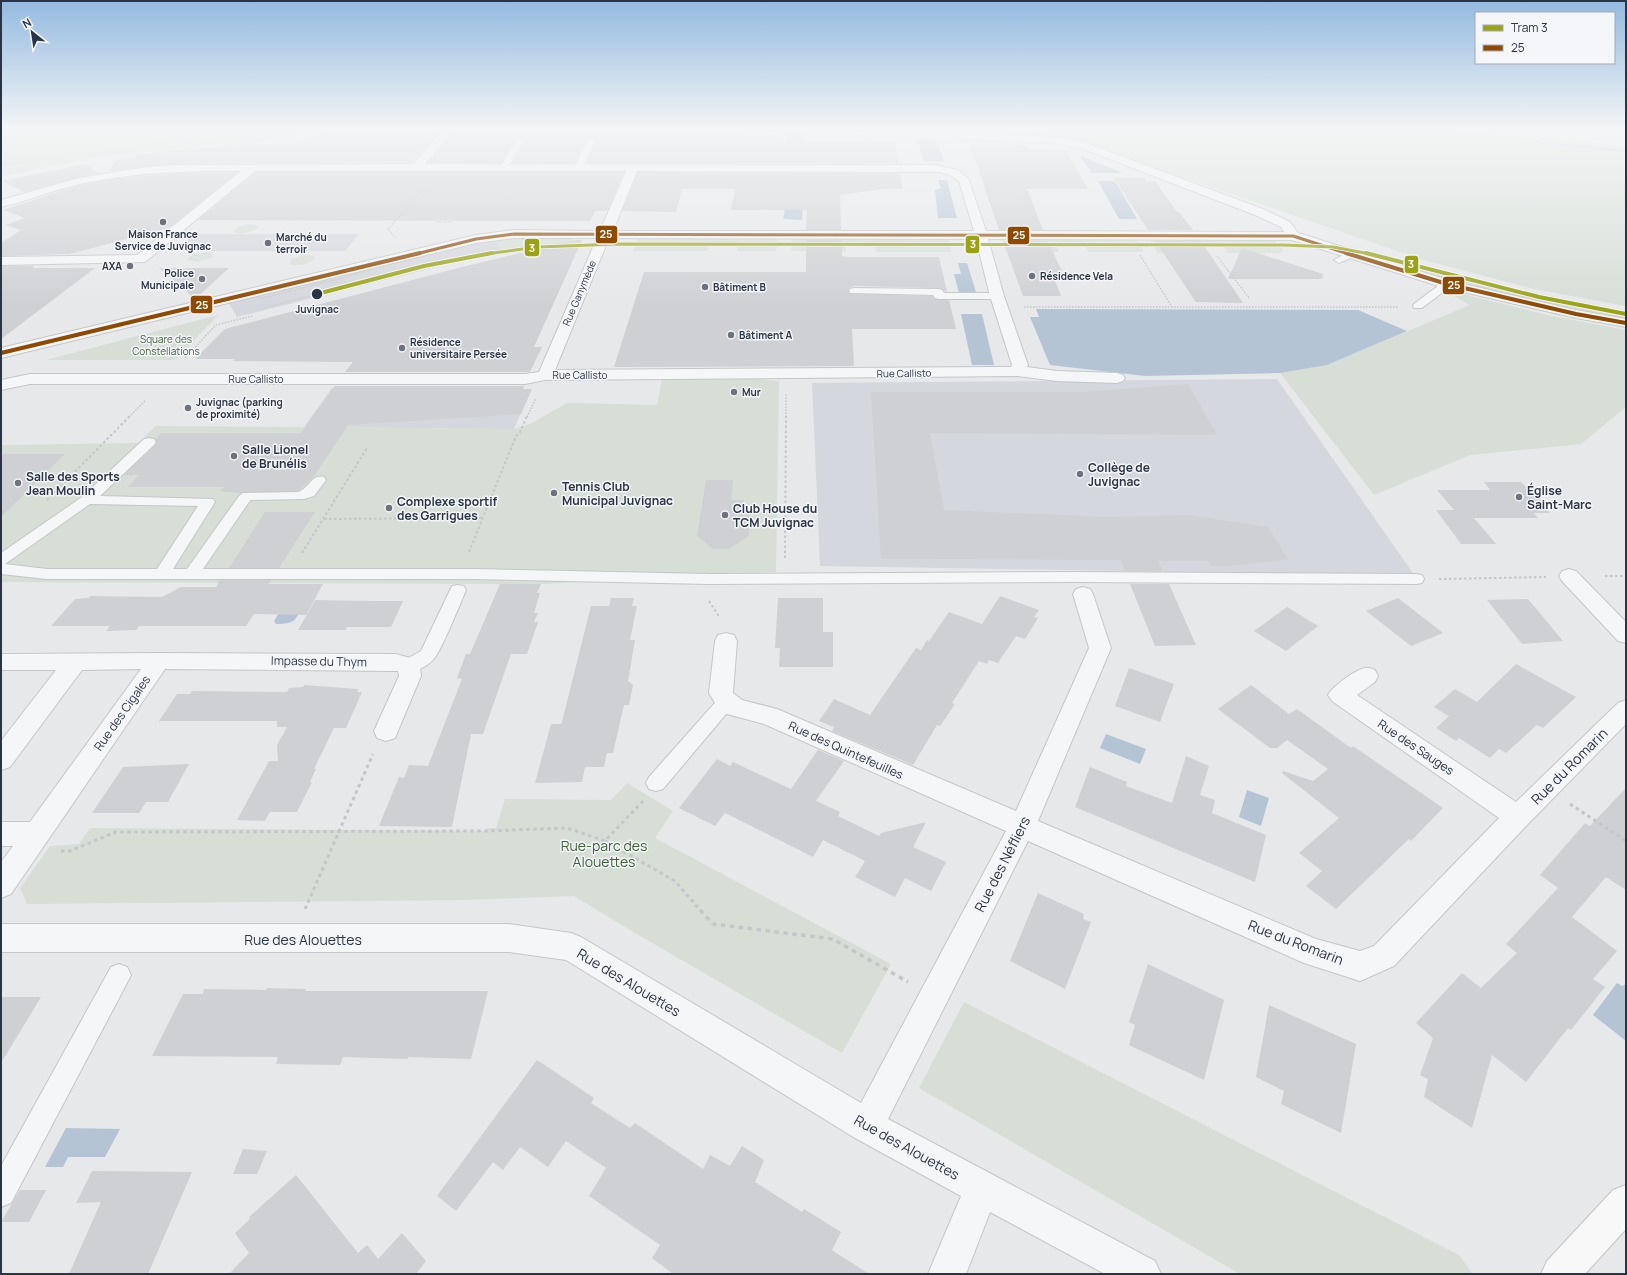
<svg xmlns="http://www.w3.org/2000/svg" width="1627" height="1275" font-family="Manrope,sans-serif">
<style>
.built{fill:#d4d7dd}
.green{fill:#d6ded6}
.water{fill:#b4c4d5}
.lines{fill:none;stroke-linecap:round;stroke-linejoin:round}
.stream{fill:#b4c4d5;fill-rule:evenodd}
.building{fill:#ced0d3}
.lane-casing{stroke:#c4c6c8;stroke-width:2}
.street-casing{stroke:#c4c6c8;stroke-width:2}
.primary-casing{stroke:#c2c5c8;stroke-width:2}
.path-far3{stroke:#c5c6ca;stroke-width:1.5;stroke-dasharray:1.5 1.5;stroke-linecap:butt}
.path-far2{stroke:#c5c6ca;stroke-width:2;stroke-dasharray:2.5 2.5;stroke-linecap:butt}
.path-far1{stroke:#c5c6ca;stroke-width:3;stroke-dasharray:3.5 3.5;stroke-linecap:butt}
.path{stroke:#c5c6ca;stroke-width:3.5;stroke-dasharray:4.5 4.5;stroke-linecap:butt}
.lane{fill:#f5f6f7;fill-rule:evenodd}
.street{fill:#f5f6f7;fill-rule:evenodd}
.primary{fill:#f8f8f8;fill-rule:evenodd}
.tram{stroke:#cecfd2;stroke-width:1}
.bus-1-far1-casing{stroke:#f4f6f9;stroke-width:4.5}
.bus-1-casing{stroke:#f4f6f9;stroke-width:6}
.bus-1-far1{stroke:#8e4a02;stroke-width:3}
.bus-1{stroke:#8e4a02;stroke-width:4}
.tram-1-far1-casing{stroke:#f4f6f9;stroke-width:4.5}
.tram-1-casing{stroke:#f4f6f9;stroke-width:6}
.tram-1-far1{stroke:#9ba315;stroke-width:3}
.tram-1{stroke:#9ba315;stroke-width:4}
.poi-dot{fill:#6c737f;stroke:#f4f6f9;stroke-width:1.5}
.stop-dot{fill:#2b3445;stroke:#f4f6f9;stroke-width:1.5}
.labels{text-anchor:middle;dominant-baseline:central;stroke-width:3;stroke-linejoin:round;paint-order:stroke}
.far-poi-label{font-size:10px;font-weight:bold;fill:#2b3445;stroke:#f4f6f9;text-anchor:start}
.far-street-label{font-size:10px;fill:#2b3445;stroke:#f4f6f9}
.far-stop-label{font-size:10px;font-weight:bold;fill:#2b3445;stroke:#f4f6f9}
.far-park-label{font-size:10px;fill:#3f6138;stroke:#f4f6f9}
.poi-label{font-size:12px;font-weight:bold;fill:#2b3445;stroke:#f4f6f9;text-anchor:start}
.street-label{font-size:12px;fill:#2b3445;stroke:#f4f6f9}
.near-street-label{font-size:14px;fill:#2b3445;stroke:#f4f6f9}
.near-park-label{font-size:14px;fill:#3f6138;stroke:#f4f6f9}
.line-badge{stroke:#f4f6f9;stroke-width:1.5}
.badge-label{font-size:11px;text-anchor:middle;font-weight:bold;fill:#fff}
</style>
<rect width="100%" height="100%" fill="#e6e8ea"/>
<!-- built -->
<g class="built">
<polygon points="193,234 359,234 345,251 174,251"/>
<polygon points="490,239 507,253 468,259 237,317 228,302"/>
<polygon points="1277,379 1415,576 820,566 812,383"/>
<polygon points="332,388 531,389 514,429 304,427"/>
</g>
<!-- green -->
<g class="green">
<polygon points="1,128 325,128 278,141 229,143 101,156 1,177"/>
<polygon points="963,128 1469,128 1626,147 1626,306 1534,289 1420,259 1072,139 955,133 964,128"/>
<path d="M248,224L256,225L259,227C253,232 241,236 233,232L237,227Z"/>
<polygon points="510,237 574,237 568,248 507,253 490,239"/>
<polygon points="638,237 777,238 776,251 737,251 737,246 709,246 707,251 633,251"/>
<polygon points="792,237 948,238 951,252 876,252 875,246 846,246 846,252 791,251"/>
<polygon points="1015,238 1135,238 1144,252 1088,252 1086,247 1057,247 1059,252 1020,252"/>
<polygon points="1149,238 1272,238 1284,251 1281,251 1281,253 1228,253 1224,247 1197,247 1200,253 1158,253"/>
<polygon points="1371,251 1520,290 1626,311 1626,319 1508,295 1422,272 1369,255"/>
<polygon points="207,252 214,253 211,255 213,257 197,262 188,260 187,259 194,254"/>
<path d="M305,255H312L315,258C309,265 298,266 289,264L292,261L289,260V259Z"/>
<polygon points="1447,290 1547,315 1626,330 1626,407 1581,444 1470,455 1374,495 1280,373 1327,365 1470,305 1445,291"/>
<polygon points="218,315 176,359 171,360 46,360"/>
<polygon points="760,379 779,381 776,572 541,584 1,582 1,445 138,443 156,426 514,429 530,424 567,403 657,405 662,380"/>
<polygon points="627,783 673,811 655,838 891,964 842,1053 635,933 574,896 466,900 27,904 20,888 50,846 79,844 90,828 485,831 486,828 496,828 505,799 611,800"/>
<polygon points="964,1002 1459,1255 1472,1273 1470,1274 1240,1274 919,1088"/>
</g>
<!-- water -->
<g class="water">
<polygon points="786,133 805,134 807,160 785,161"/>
<polygon points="917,139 936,140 944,161 924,161"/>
<polygon points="1079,155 1123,173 1092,173"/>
<polygon points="792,177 804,177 802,220 783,219"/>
<polygon points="938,180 947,180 957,218 938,218 935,190 941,188"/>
<polygon points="1098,181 1115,181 1137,219 1119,219"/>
<polygon points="958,263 967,263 976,292 959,293 954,274 961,274"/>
<polygon points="1036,309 1358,310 1407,331 1327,365 1280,373 1145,376 1050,365 1030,317 1039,317"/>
<polygon points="961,314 982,314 994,365 972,365"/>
<path d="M285,603H304C295,620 297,624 276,624L274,621Z"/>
<polygon points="1106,734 1146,749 1140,764 1100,748"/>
<polygon points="1247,790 1269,798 1261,826 1239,817"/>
<polygon points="1617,983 1622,986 1626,984 1626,1041 1593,1015"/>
<polygon points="66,1128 120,1129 105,1157 68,1157 63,1167 45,1167"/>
</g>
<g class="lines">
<!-- stream -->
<polygon class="stream" points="1398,128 1407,128 1626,150 1626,152"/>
</g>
<!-- building -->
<g class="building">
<polygon points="406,128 443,128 412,162 172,164 110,171 115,160 135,158 136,155 190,148 224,148 227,145 303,143 314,135 322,135 329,129 404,130"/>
<polygon points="456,128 627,128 625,131 714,131 713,134 776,135 775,141 894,142 898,163 587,163 596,142 594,138 587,138 575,163 513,163 525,142 523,138 516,138 501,163 428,163"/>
<polygon points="970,145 1026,145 1028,149 1066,151 1088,189 1027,189 1043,230 999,230"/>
<polygon points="86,164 98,173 79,177 24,192 2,181"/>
<polygon points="256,172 624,172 607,211 595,211 590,221 198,220"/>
<polygon points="638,172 900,173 903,189 883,189 840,195 841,230 806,230 807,210 731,210 735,189 682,189 676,212 622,211"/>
<polygon points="180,173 237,173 168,228 70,254 1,256 1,243 21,230 5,225 25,218 3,210 80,185 120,178"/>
<polygon points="1114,178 1145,178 1147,181 1155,181 1177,212 1179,212 1193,230 1148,230"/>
<polygon points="575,240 582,240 534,347 542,347 530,372 345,372 353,362 233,361 235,359 195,359 225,329 462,267"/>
<polygon points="806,240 842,240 842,256 848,257 939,257 947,292 938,288 854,286 849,288 848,292 850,294 932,296 935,299 939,300 949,300 956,329 852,329 854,366 614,367 644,272 806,272"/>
<polygon points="1003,241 1048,241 1064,276 1053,276 1061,296 1023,296"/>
<polygon points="1155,241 1201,241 1243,303 1196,302"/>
<polygon points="1242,248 1323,274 1322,279 1228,279"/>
<polygon points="1,266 33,266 34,268 95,268 1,339"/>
<polygon points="159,268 229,268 195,299"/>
<polygon points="1188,384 1217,435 930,433 944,510 1107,517 1188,515 1268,527 1288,559 1230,566 1211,566 1208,561 1158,561 1163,571 1125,571 1121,560 881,559 871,392 1085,392"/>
<polygon points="335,386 524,386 523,389 532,389 521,414 348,425 313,478 298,491 241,493 220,491 224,487 128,487 139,475 124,475 155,446 157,443 156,439 161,433 301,433"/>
<polygon points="1,454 65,454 1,517"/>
<polygon points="706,480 733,480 731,500 744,500 743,509 751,509 749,536 729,549 713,549 697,536"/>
<polygon points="1484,482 1521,482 1529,490 1533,490 1550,513 1534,513 1538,518 1474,518 1496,544 1461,544 1436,510 1454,510 1437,490 1490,490"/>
<polygon points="265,512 315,512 279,568 229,568"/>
<polygon points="220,580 271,580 268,584 323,584 306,615 254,614 246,626 139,626 136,630 106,631 110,626 51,626 75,599 89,598 90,596 162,597 181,587 216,587"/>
<polygon points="500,584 541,584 537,593 540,593 534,613 538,613 534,622 538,622 527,654 511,654 483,734 471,734 452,827 379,826 399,777 404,778 409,765 428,766 462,679 457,678 466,654 470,654"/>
<polygon points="1130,584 1169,584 1196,645 1155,646"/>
<polygon points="1000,596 1039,610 1034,617 1038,618 1025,639 1016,636 998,663 989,660 987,664 979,661 952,703 955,704 940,726 937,725 913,765 832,731 834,727 819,721 834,699 870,715 916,648 921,650 927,640 929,641 949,612 982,624"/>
<polygon points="611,598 634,598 632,606 637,606 630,640 635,640 628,681 633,685 629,705 624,705 613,753 607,753 604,767 585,767 582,782 535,783 551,724 561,724 562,722 591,606 609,606"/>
<polygon points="778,598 823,598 823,632 833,632 833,667 779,667 780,648 775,648"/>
<polygon points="1398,598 1443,633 1411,646 1366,611"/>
<polygon points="1528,599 1563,641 1522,644 1487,600"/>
<polygon points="315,600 372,601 403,601 391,627 347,627 346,630 298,630"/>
<polygon points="1287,607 1318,626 1286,651 1254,631"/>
<polygon points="1516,664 1576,697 1543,728 1537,725 1506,753 1499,749 1490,758 1459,738 1456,741 1436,728 1449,716 1434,707 1455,689 1477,702"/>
<polygon points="1129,668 1174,684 1160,722 1115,706"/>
<polygon points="304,685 358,689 357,692 362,692 346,728 334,728 314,769 316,769 310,782 312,782 297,812 270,812 265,821 237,820 269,761 278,761 277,745 287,727 277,727 277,721 159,721 177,694 190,694 192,691 287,692 289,688 303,687"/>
<polygon points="1251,685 1289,714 1297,709 1351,748 1353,746 1443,808 1411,841 1409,839 1336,909 1306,886 1322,871 1299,853 1339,818 1282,773 1283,771 1313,781 1328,769 1287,740 1277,748 1270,748 1218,709"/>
<polygon points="818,750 844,761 816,801 840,812 838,816 879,836 881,833 926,822 913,847 946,862 931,891 905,878 895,897 855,877 865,861 823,840 813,857 725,813 715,826 679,808 717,759 730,766 733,762 791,789"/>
<polygon points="1186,756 1209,766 1200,795 1215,800 1212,813 1266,835 1255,882 1075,807 1090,767 1127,782 1126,786 1172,803"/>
<polygon points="189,764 168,802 146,802 139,813 92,813 123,767"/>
<polygon points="1626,788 1626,890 1606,877 1572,917 1617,951 1593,979 1605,987 1571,1030 1568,1028 1526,1082 1492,1055 1472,1128 1424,1097 1428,1079 1420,1075 1433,1038 1416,1023 1462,973 1481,988 1517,953 1506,944 1558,888 1540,875 1585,823 1590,826"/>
<polygon points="1038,893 1084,914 1083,919 1091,922 1065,989 1010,961"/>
<polygon points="1148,964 1224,1000 1204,1080 1129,1045 1135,1025 1129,1022"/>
<polygon points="267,988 306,989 305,991 488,991 471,1059 408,1057 408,1059 343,1057 340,1065 276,1064 278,1057 152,1056 183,994 203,994 204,989 266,990"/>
<polygon points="1,997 41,997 1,1063"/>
<polygon points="1269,1005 1356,1044 1341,1133 1281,1104 1284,1091 1256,1077"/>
<polygon points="537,1060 594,1098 591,1103 630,1128 635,1123 703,1169 710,1155 730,1166 742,1146 764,1160 755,1182 802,1212 804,1209 841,1232 832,1250 869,1274 673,1274 652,1258 660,1245 589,1196 606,1168 566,1141 548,1167 520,1147 503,1170 493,1162 456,1211 437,1196"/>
<polygon points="243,1149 267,1151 257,1174 233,1174"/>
<polygon points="92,1171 192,1172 148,1274 69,1274 101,1202 76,1203"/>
<polygon points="296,1175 358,1253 367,1245 378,1259 402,1233 426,1261 416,1274 229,1274 249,1253 235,1233 250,1219 249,1217"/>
<polygon points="20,1190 46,1190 29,1222 1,1222"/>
</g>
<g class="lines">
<!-- lane casing -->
<g class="lane-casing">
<g id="lane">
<polygon points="517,139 523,139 524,141 507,169 501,169 500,167"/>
<polygon points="588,139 594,139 595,141 583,167 579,169 576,169 575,167"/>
<polygon points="1351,251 1356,254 1355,256 1339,263 1334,260"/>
<polygon points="1447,281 1451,282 1452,284 1451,286 1422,308 1414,308 1413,306 1414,304 1443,282"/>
<polygon points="854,288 938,289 942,290 944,293 997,293 1002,296 997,299 939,299 935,298 933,295 850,293 849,291 850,289"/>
<path d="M149,438L154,439L156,442L154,445L100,496L213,499L215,502L173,569H187L239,496L243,493L298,492C310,488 311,474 324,477L326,480L314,496L304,499L251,500L249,502L203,569H474L708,574L1076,572L1416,574L1422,575L1424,579L1422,583L1416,584L1076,582L708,584L474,579H47L1,574V553L82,497L144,439ZM90,504L198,506L157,569H47L5,564Z"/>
<path d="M458,585L464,586L466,590C461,602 440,654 433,660C426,667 413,674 403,671L400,666L403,661L421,651L450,590L452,586Z"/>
<polygon points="726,695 732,697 735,702 732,707 663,789 656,791 649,789 646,783 649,777 720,697"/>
<polygon points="119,964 127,967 131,975 127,983 11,1203 1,1207 1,1166 111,967"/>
</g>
</g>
<!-- street casing -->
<g class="street-casing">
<g id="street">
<path d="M445,128H455L425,164L935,165L958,170L968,178L986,231L1284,232L1281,227L1255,215L1081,148L1052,143L761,131L756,128H821L1052,137L1083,142L1263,209L1290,222L1298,233L1451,281L1576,310L1626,319V327L1576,318L1442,287L1292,240L988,239L1004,296L1028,365L1027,367L1057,371L1117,373L1123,375L1125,378L1123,381L1117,383L1057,381L1017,376L545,380L525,384H30L1,390V380L30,374H525L539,372L597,238H514L476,243L1,358V348L476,235L514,230L600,231L626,171H255L145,262L1,265V257L137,255L241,171C187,171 133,172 80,184C53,190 28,201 1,207V200L79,178L140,168L172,165L413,164ZM637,171L939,172L950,175L959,181L974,231H613ZM609,238L976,239L990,296L1012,365L1011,367H997L555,370Z"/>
<polygon points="1569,569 1576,571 1626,622 1626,643 1618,641 1562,581 1559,576 1562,571"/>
<path d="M1083,587L1090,589L1093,594L1111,648L1038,821L1316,939L1360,951L1374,946L1499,818L1332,701L1328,695C1333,686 1356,669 1366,668C1369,667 1372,669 1375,670L1378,676L1375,682L1357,695L1516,802L1618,703L1626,700V724L1527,825L1394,966L1360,981L1304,963L1028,841L888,1119L1155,1261L1161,1274H1105L990,1212L966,1274H928L961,1196L855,1138L566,960L509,952H1V924H509L571,933L581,937L861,1103L1006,831L764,724L727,714L718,708L709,693L715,641L718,635L726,633L734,635L737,641L733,693L742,700L777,709L1016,811L1089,648L1073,594L1076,589Z"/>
<polygon points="159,653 396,654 417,660 420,666 421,676 395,738 386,741 377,738 374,731 399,676 398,671 165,669 11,894 1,898 1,862 13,846 1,846 1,822 30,822 141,669 82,670 10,767 1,770 1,741 56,670 1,670 1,654"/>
</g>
</g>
<!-- primary casing -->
<g class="primary-casing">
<polygon id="primary" points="1626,1185 1626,1229 1585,1274 1541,1274 1547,1261 1613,1190"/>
</g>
<!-- path-far3 -->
<g class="path-far3">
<polyline points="1,165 170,143 238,139 298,139 288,147"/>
<polyline points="436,222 452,222"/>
<polyline points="396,238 388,229 425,187"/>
<polyline points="1140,255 1172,307"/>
<polyline points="1217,256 1249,298"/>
<polyline points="1024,307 1399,307"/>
<polyline points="216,325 252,316"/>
<polyline points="185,358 216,325"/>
<polyline points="129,417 146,400"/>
<polyline points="527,417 536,398"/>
<polyline points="786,417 786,393"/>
</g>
<!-- path-far2 -->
<g class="path-far2">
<polyline points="47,500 130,416"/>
<polyline points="324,519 483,518"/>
<polyline points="469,552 516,436 520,432 527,416"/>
<polyline points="302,553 367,448"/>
<polyline points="785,558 786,416"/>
<polyline points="1605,576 1626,576"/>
<polyline points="1439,579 1546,577"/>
<polyline points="709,601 720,618"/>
</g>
<!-- path-far1 -->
<g class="path-far1">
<polyline points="1570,804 1626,841"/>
<polyline points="605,841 675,881 701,911"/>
<polyline points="61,851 70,851 116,832 485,831 567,828 605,841 643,801"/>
<polyline points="305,909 373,754"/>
</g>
<!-- path -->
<polyline class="path" points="700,910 713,924 833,939 908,982"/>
<!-- lane -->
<use href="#lane" class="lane"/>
<!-- street -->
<use href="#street" class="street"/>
<!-- primary -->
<use href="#primary" class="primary"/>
<!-- tram -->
<g class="tram">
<polyline points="259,299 370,271"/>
<polyline points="264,308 317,294"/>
</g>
<!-- bus-1-far1 casing -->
<g class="bus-1-far1-casing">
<polyline id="bus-1-far1" points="416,254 476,239 514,234 1293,236 1349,254"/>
</g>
<!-- bus-1 casing -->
<g class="bus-1-casing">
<g id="bus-1">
<polyline points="1346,253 1447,284 1576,314 1626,323"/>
<polyline points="1,353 420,253"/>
</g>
</g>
<!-- bus-1-far1 -->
<use href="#bus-1-far1" class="bus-1-far1"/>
<!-- bus-1 -->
<use href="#bus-1" class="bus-1"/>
<!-- tram-1-far1 casing -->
<g class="tram-1-far1-casing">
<polyline id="tram-1-far1" points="486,254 537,247 619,244 1283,245 1333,247 1370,254"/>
</g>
<!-- tram-1 casing -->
<g class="tram-1-casing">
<g id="tram-1">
<polyline points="1366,253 1539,297 1626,314"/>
<polyline points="317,294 424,266 492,253"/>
</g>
</g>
<!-- tram-1-far1 -->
<use href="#tram-1-far1" class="tram-1-far1"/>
<!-- tram-1 -->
<use href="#tram-1" class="tram-1"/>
</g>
<!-- sky -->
<linearGradient id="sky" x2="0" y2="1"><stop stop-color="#93bae0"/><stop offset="0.42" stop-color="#f4f5f6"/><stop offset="1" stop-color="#f4f5f6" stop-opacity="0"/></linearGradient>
<rect width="1627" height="306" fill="url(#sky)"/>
<!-- markers -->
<g class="poi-dot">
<circle cx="163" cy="222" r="4"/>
<circle cx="268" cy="243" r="4"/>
<circle cx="130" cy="266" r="4"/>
<circle cx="1032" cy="276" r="4"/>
<circle cx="202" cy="279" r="4"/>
<circle cx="705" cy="287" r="4"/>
<circle cx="731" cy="335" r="4"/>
<circle cx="402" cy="348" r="4"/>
<circle cx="734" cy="392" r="4"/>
<circle cx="188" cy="408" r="4"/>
<circle cx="234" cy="456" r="4"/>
<circle cx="1080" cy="474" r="4"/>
<circle cx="18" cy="483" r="4"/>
<circle cx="554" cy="493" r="4"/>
<circle cx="1519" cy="497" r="4"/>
<circle cx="389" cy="508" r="4"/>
<circle cx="725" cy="515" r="4"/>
</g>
<circle class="stop-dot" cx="317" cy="294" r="6"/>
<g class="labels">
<!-- far-poi labels -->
<g class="far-poi-label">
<text x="163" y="234" text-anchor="middle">Maison France<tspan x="163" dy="12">Service de Juvignac</tspan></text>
<text x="276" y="237">Marché du<tspan x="276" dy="12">terroir</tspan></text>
<text x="122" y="266" text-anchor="end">AXA</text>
<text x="194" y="273" text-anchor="end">Police<tspan x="194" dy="12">Municipale</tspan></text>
<text x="1040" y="276">Résidence Vela</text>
<text x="713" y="287">Bâtiment B</text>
<text x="739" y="335">Bâtiment A</text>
<text x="410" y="342">Résidence<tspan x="410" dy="12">universitaire Persée</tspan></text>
<text x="742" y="392">Mur</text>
<text x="196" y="402">Juvignac (parking<tspan x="196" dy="12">de proximité)</tspan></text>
</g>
<!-- far-street labels -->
<g class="far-street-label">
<text transform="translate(579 293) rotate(-67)">Rue Ganymède</text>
<text transform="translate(904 373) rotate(-1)">Rue Callisto</text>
<text x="580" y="375">Rue Callisto</text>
<text x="256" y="379">Rue Callisto</text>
</g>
<!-- far-stop labels -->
<g class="far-stop-label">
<text x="317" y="309">Juvignac</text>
</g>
<!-- far-park labels -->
<g class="far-park-label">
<text x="166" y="339">Square des<tspan x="166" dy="12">Constellations</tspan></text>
</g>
<!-- poi labels -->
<g class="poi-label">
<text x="242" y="449">Salle Lionel<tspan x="242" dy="14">de Brunélis</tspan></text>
<text x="1088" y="467">Collège de<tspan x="1088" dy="14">Juvignac</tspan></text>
<text x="26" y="476">Salle des Sports<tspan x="26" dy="14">Jean Moulin</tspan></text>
<text x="562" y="486">Tennis Club<tspan x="562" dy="14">Municipal Juvignac</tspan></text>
<text x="1527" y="490">Église<tspan x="1527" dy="14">Saint-Marc</tspan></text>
<text x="397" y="501">Complexe sportif<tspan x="397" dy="14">des Garrigues</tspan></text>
<text x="733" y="508">Club House du<tspan x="733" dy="14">TCM Juvignac</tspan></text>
</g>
<!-- street labels -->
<g class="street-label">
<text transform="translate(319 661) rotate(1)">Impasse du Thym</text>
<text transform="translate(122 713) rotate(-55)">Rue des Cigales</text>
<text transform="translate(1416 747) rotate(34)">Rue des Sauges</text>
<text transform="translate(846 750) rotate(24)">Rue des Quintefeuilles</text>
</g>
<!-- near-street labels -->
<g class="near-street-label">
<text transform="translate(1569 766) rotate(-45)">Rue du Romarin</text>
<text transform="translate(1002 864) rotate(-63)">Rue des Néfliers</text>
<text x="303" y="939">Rue des Alouettes</text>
<text transform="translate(1296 942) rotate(21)">Rue du Romarin</text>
<text transform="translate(629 982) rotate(31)">Rue des Alouettes</text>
<text transform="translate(907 1147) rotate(29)">Rue des Alouettes</text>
</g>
<!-- near-park labels -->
<g class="near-park-label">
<text x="604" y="845">Rue-parc des<tspan x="604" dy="16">Alouettes</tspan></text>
</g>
</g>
<g class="line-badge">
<rect x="595" y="225" width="23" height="19" rx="4" fill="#8e4a02"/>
<rect x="1007" y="226" width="23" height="19" rx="4" fill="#8e4a02"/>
<rect x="965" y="235" width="15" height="19" rx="4" fill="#9ba315"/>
<rect x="524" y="238" width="16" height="19" rx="4" fill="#9ba315"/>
<rect x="1404" y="255" width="15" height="19" rx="4" fill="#9ba315"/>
<rect x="1442" y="276" width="23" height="19" rx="4" fill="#8e4a02"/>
<rect x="190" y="295" width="23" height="19" rx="4" fill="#8e4a02"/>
</g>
<g class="badge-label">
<text x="606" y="238">25</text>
<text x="1019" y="239">25</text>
<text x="973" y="248">3</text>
<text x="532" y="252">3</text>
<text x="1411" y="268">3</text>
<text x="1454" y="289">25</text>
<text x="202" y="309">25</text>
</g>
<!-- border -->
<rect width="1627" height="1275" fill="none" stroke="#2b3445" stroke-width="4"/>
<!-- legend -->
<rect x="1475" y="12" width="140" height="52" fill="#f4f6f9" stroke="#a4a8b1"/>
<rect x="1483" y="25" width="20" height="6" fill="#9ba315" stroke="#a4a8b1"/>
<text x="1511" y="32" font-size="12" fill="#2b3445">Tram 3</text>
<rect x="1483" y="45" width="20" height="6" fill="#8e4a02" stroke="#a4a8b1"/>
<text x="1511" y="52" font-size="12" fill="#2b3445">25</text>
<!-- north arrow -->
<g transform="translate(32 32) rotate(330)" stroke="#f4f6f9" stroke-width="3" paint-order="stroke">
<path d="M0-3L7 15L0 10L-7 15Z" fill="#2b3445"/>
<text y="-6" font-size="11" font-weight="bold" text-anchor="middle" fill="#2b3445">N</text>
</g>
</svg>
